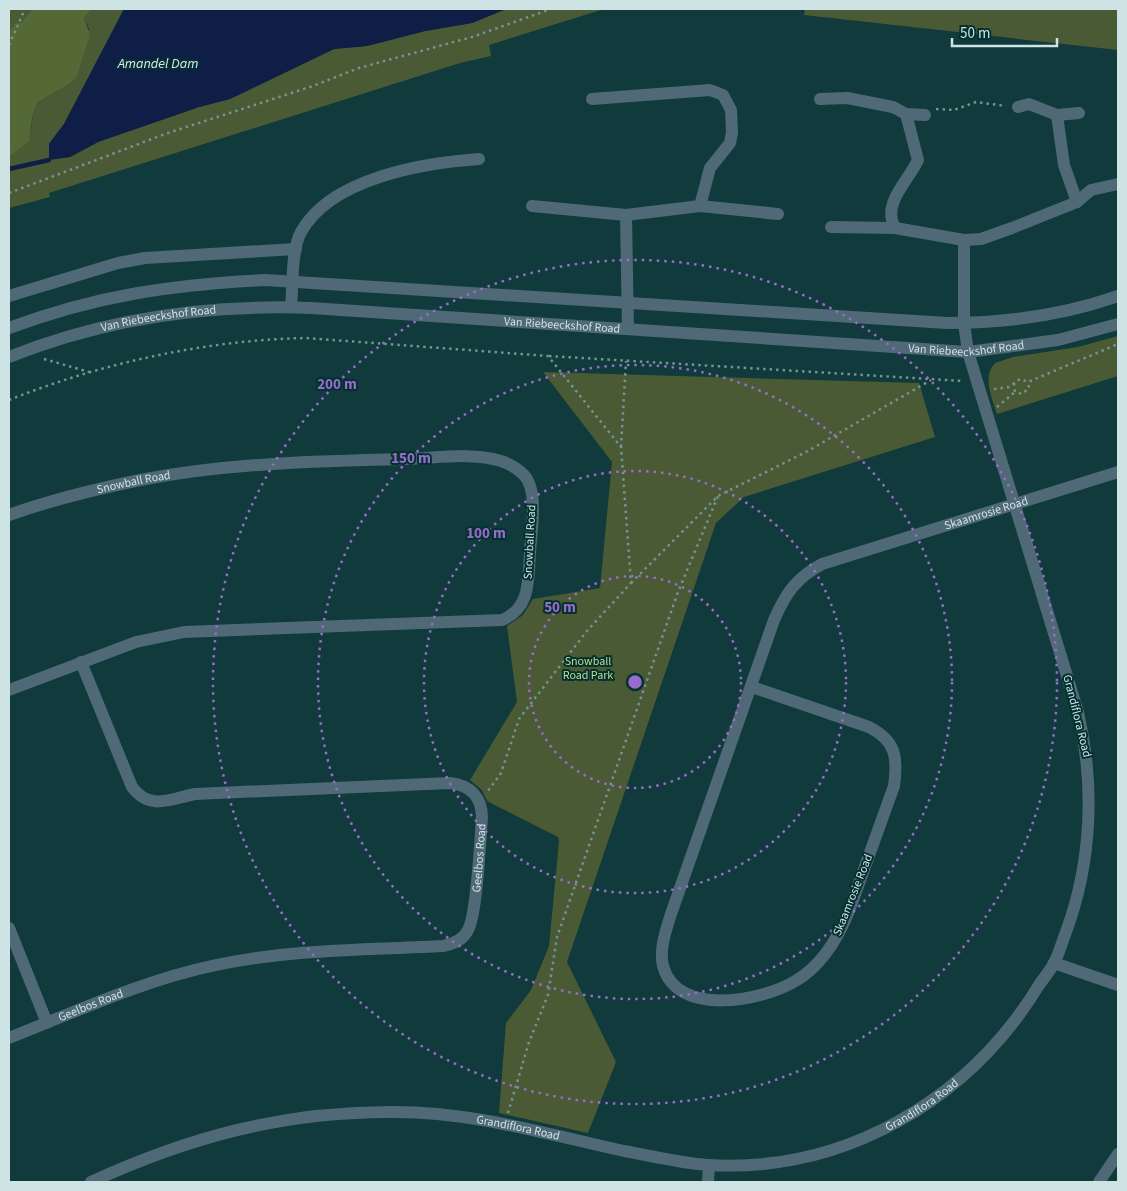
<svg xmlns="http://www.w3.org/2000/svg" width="1127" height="1191" font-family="'Source Sans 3',sans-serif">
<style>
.green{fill:#4a5a34}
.forest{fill:#546935}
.water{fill:#0e1e47}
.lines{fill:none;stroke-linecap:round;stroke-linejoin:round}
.stream{stroke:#0e1e47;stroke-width:4.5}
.path{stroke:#749394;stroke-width:2.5;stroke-dasharray:2.5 4;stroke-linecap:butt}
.minor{stroke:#506976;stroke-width:12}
.ring{fill:none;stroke:#986ccc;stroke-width:2.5;stroke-dasharray:2.5 5}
.labels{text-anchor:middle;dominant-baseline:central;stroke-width:4;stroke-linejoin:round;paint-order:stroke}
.street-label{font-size:12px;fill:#cee3e3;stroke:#043031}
.park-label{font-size:12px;fill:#bbdc8d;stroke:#043031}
.water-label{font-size:14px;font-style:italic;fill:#dde4f3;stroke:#043031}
.centre{fill:#986ccc;stroke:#043031;stroke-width:2.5}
.ring-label{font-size:15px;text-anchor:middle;font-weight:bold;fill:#986ccc;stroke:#043031;stroke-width:4;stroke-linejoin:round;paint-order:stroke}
</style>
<rect width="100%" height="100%" fill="#103a3b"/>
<!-- green -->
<g class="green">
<polygon points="9,9 32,9 21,23 15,23 9,31"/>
<polygon points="92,9 124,9 64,124 49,144 49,159 70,157 98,142 199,107 230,99 334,49 367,46 425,31 472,23 506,9 604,9 489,45 491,56 460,63 49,193 50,197 9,208 9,157 31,130 33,113 38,102 68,85 89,29 84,18"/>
<polygon points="805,9 1118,9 1118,50 804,15"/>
<path d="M1118,336V376L997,414C992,398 982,377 995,363L1013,357L1078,347Z"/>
<polygon points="543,372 919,383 935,437 744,497 716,523 567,962 616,1062 588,1133 499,1113 506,1023 531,990 549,946 559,841 558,837 487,801 482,790 470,780 517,702 507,626 523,615 533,599 600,588 612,462"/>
</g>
<!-- forest -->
<polygon class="forest" points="32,9 92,9 84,18 90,35 77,76 68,85 38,102 33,113 29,141 9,157 9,31 15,23 21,23"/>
<!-- water -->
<polygon class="water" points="124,9 506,9 472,23 425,31 367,46 334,49 230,99 199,107 98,142 70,157 49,160 49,144 64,124"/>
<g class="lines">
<!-- stream -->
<polyline class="stream" points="9,169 49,160"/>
<!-- path -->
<g class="path">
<polyline points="9,45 25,9"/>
<polyline points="936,109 954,110 976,102 1006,106"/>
<polyline points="9,193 165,134 313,86 359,68 472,37 551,9"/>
<polyline points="549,356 963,381"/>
<polyline points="44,359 89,372"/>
<polyline points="1014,383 1015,392 1022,394 1029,388 1028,382"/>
<polyline points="994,389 1009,387 1020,379 1028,382 1118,344"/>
<path d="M9,400C102,363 206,340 306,338L548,356L621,447L631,583L586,632L519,719L501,773L488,791"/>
<polyline points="997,407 1015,392"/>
<polyline points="621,447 626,361"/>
<polyline points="631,583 718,496 806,452 931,380"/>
<polyline points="508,1113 529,1042 548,995 557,937 678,592 718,496"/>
</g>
<!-- minor -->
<g class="minor">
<polyline points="592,99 710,90 723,95 731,110 732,133 730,143 710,168 700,206"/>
<polyline points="820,99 847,98 893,107 906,114 925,115"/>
<polyline points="1018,107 1029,104 1057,115 1079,113"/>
<polyline points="1057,115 1064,165 1077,202"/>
<polyline points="532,206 626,215 700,206 778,214"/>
<polyline points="626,215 628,329"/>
<polyline points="831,227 895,228 964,240"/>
<path d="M895,228C881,204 909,180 918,160L906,114"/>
<polyline points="9,296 118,263 145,258 296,249"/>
<path d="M291,307C293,287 291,250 301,232C331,178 423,163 479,159"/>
<path d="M9,328C98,295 171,285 265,280L947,323C1004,323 1064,315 1118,296"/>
<path id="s1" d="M9,357C106,318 206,304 311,308L968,352L1058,340L1118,324"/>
<path id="s2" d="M9,515C51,500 96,489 140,480C228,463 318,461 407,459C437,458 473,452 501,461C510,464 518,469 524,475C539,491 531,533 530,553C528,580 531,608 502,620L184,632L136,642L9,690"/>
<path id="s3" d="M752,687L869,727C896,741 898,757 894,786L849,911C838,938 822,965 797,980C764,1001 677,1018 663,966C659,949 666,930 671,914L774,620C786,593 795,579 822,564L1118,472"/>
<polyline points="9,928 47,1023"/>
<polyline points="1054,963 1118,985"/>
<path id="s4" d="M9,1038C77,1011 144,980 216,965C291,949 368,950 443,946C454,944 463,940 468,930C477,914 480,841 482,818C482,798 471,785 450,783L195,794C170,799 150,811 132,787L81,662"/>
<path id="s5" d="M91,1182C189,1137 282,1112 390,1112C470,1111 546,1134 624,1151C652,1156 680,1163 708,1165C845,1173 969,1100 1039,985C1044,978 1050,971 1054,963C1059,954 1062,942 1066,932C1092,861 1095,785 1078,712L968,352L964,323V240L981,239L1012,228L1077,202L1091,190L1118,184"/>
<polyline points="708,1182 709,1165"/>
<polyline points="1099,1182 1118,1154"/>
</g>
</g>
<!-- distance rings -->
<g class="ring">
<circle cx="635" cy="682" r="106"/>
<circle cx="635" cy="682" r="211"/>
<circle cx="635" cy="682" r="317"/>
<circle cx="635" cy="682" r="422"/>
</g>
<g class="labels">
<!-- street labels -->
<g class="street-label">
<text stroke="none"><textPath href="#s1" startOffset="155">Van Riebeeckshof Road</textPath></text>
<text stroke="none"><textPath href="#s1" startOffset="560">Van Riebeeckshof Road</textPath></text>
<text stroke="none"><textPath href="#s1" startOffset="965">Van Riebeeckshof Road</textPath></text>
<text stroke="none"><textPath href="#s2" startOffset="129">Snowball Road</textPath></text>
<text stroke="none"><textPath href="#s3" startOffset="1179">Skaamrosie Road</textPath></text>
<text transform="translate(530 542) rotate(-87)">Snowball Road</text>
<text transform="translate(1077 716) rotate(76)">Grandiflora Road</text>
<text stroke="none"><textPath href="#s4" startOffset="552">Geelbos Road</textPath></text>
<text transform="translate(853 895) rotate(-68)">Skaamrosie Road</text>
<text stroke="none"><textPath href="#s4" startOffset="88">Geelbos Road</textPath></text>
<text stroke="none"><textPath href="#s5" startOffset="859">Grandiflora Road</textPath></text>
<text stroke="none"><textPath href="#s5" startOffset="439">Grandiflora Road</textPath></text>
</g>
<!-- park labels -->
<g class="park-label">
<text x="588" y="661">Snowball<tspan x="588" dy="14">Road Park</tspan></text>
</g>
<!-- water labels -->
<g class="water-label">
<text x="158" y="64">Amandel Dam</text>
</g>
</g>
<circle cx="635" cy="682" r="8" class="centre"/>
<g class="ring-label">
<text x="337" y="389">200 m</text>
<text x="411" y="463">150 m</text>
<text x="486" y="538">100 m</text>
<text x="560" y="612">50 m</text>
</g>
<!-- border -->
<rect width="1127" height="1191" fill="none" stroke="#cee3e3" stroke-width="20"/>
<!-- scale -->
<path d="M952 38v8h105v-8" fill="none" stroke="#cee3e3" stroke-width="2.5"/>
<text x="960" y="38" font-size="15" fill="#cee3e3" stroke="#043031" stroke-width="4" paint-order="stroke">50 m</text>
</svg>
